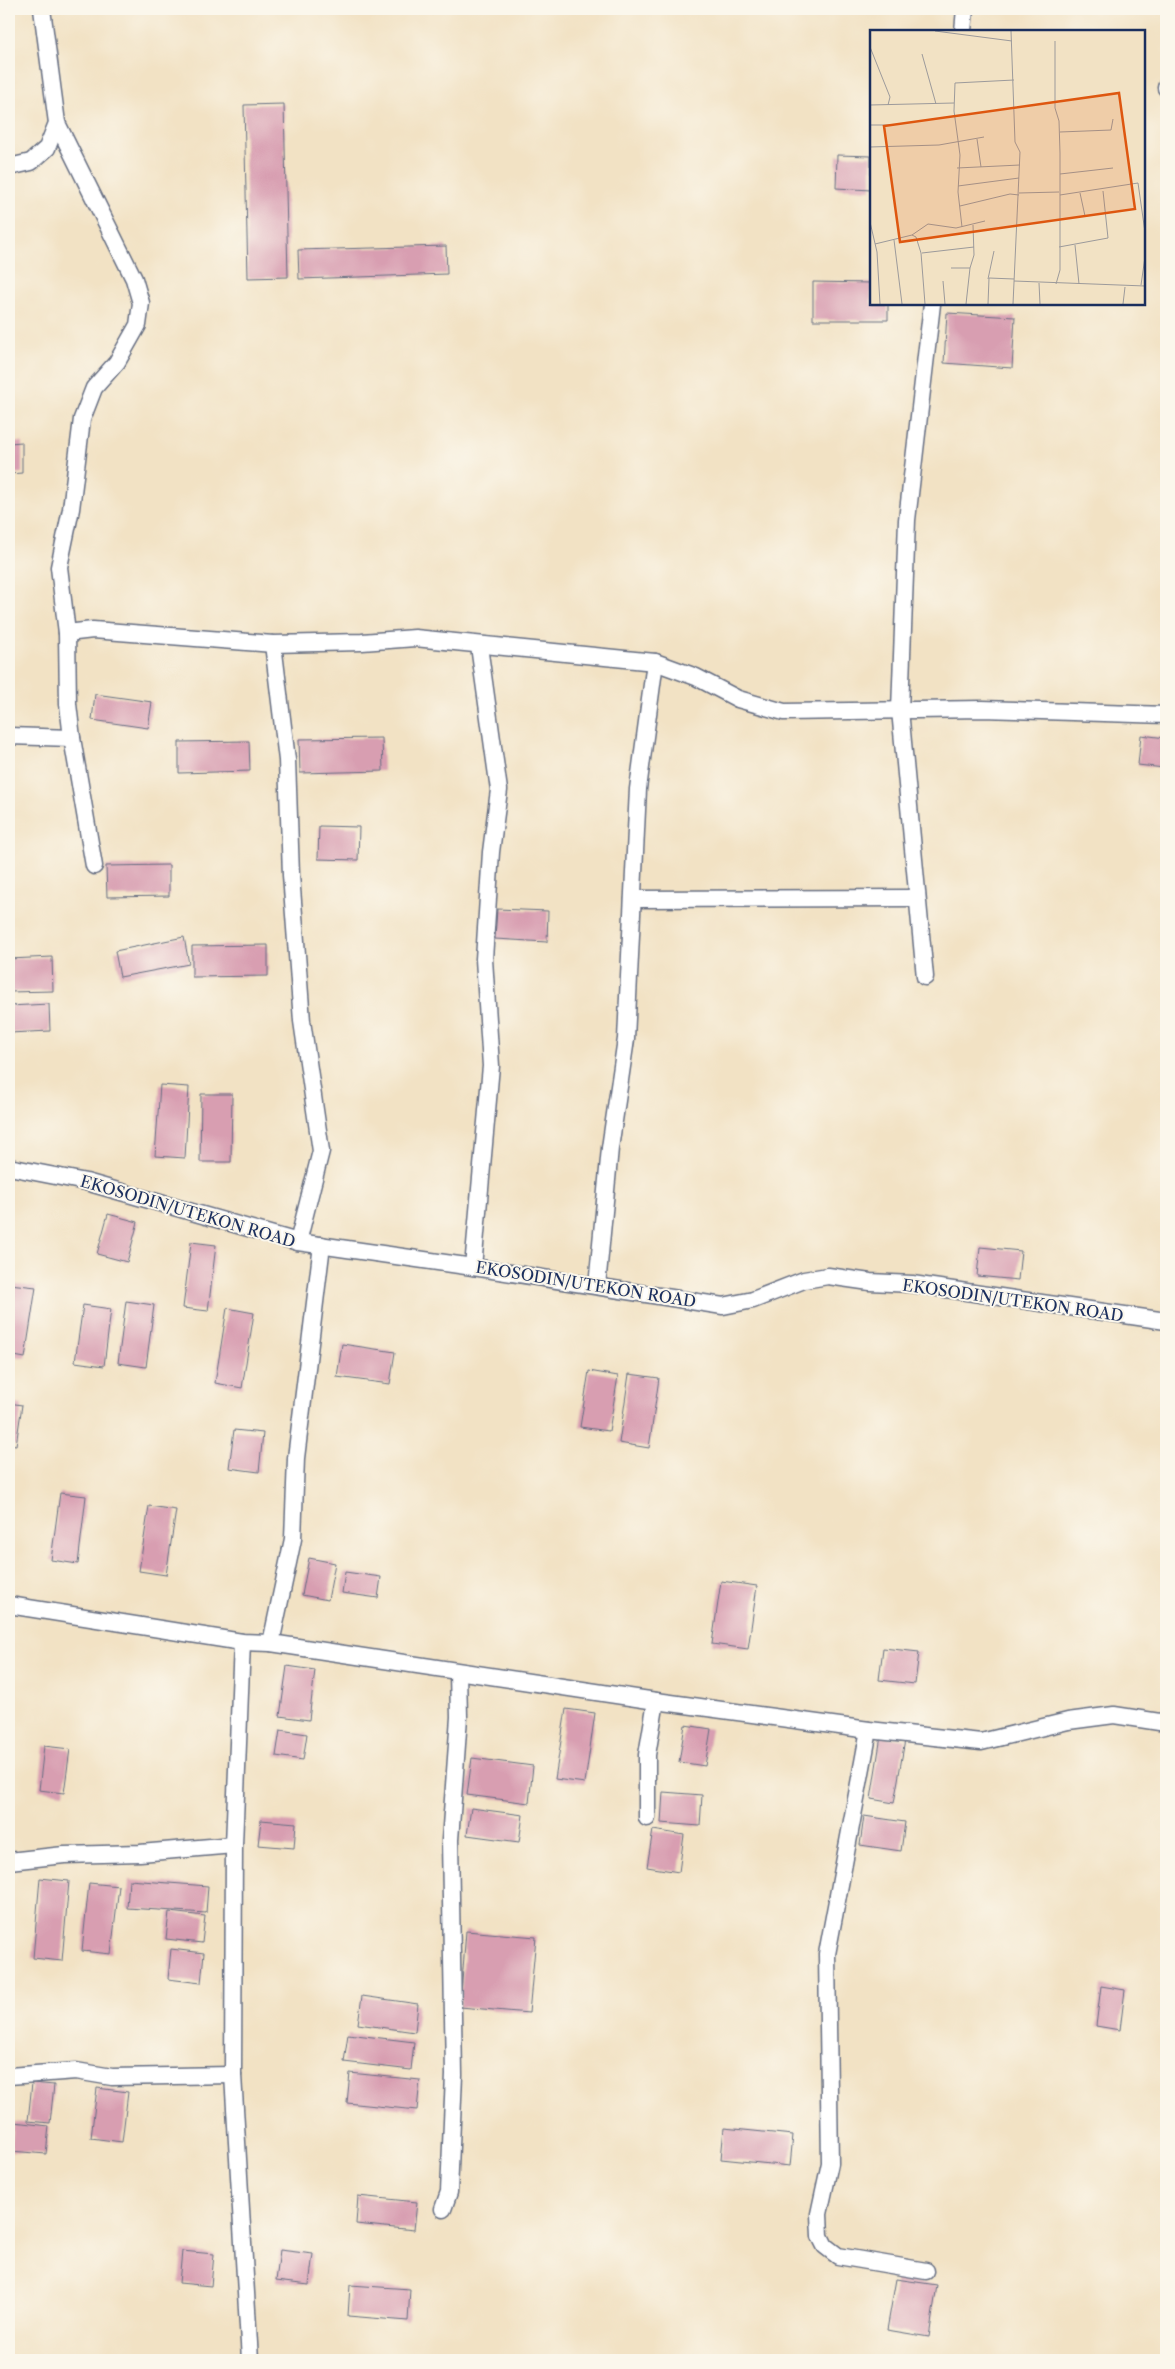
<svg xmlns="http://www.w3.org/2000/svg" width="1175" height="2369" font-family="'Libre Caslon Text',serif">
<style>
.building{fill:#d89eb1}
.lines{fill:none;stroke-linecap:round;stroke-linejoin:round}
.street-casing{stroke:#666e82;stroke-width:19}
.street{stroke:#fff;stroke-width:16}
.labels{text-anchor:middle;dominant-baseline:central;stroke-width:4;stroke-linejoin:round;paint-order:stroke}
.street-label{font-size:16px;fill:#1b2f5e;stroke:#fbf7ec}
.inset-road{fill:none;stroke:#9c9a9b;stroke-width:1}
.view{fill:#de5710;fill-opacity:0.15;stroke:#de5710;stroke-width:2.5}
.inset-edge{fill:none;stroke:#1b2f5e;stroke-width:2.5}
</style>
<rect width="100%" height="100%" fill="#fbf7ec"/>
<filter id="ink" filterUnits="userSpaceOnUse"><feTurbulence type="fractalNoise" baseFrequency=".02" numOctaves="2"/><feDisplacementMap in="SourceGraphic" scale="10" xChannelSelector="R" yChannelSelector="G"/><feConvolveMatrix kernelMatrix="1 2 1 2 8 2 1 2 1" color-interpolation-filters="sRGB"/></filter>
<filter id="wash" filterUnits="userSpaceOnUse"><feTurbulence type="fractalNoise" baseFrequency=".0096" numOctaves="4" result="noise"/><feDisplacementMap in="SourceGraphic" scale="20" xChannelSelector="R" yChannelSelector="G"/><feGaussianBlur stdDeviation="1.12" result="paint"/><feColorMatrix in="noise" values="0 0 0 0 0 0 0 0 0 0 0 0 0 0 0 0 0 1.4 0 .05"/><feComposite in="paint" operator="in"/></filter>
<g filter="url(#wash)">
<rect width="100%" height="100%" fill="#f2e2c4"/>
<g id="blocks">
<!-- building -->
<g class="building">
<polygon points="284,104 288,277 248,278 244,105"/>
<polygon points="837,155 871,156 871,190 836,188"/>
<polygon points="446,246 447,274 299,279 298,250"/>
<polygon points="813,282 871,283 871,304 888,304 888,320 813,320"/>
<polygon points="947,313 1015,317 1012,368 944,363"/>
<polygon points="22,442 22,473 9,474 9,443"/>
<polygon points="95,694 152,702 148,728 92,720"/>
<polygon points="1141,735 1166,738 1164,768 1138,765"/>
<polygon points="382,738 383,771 300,773 299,739"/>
<polygon points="249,741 250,771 179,773 179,742"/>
<polygon points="319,826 359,827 358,860 318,859"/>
<polygon points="169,865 169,896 107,897 106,866"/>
<polygon points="497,909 548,911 547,942 495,939"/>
<polygon points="184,937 189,964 120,977 115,951"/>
<polygon points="268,945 268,976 192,977 192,946"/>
<polygon points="52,957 53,991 9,992 9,959"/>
<polygon points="49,1004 50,1031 9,1033 9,1006"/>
<polygon points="160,1085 189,1087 185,1158 155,1156"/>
<polygon points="201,1094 232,1094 231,1162 200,1162"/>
<polygon points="108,1214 138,1222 127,1262 97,1254"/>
<polygon points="191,1242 216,1245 208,1311 183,1308"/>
<polygon points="980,1247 1021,1251 1018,1280 977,1276"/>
<polygon points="10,1284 36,1287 25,1358 9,1355"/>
<polygon points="126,1301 154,1305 146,1367 118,1363"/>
<polygon points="83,1305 111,1309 104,1366 75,1362"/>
<polygon points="227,1308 254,1313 242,1388 215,1383"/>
<polygon points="342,1344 395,1352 390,1384 337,1377"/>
<polygon points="589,1371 618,1376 609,1431 580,1427"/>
<polygon points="629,1374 659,1378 649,1448 619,1443"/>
<polygon points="9,1403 22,1405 16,1445 9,1444"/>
<polygon points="234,1430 263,1433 259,1472 229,1468"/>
<polygon points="60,1493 86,1496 78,1564 51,1560"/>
<polygon points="149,1506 176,1510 166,1575 139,1571"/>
<polygon points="309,1558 335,1563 328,1600 302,1595"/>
<polygon points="345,1572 381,1577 378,1598 342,1593"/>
<polygon points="721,1581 757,1586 748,1649 712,1644"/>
<polygon points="883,1648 919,1652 915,1684 879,1680"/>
<polygon points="287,1666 315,1670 309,1720 280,1716"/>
<polygon points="566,1709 595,1713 585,1783 555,1779"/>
<polygon points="685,1725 711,1729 705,1766 679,1762"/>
<polygon points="280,1730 307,1734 303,1760 276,1756"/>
<polygon points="881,1736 905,1740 894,1803 871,1799"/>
<polygon points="44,1746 70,1749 64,1793 39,1790"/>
<polygon points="472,1758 533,1766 529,1803 467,1795"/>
<polygon points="663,1792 702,1795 700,1826 661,1823"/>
<polygon points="471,1808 523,1815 519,1842 467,1835"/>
<polygon points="864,1816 905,1822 901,1851 860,1845"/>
<polygon points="261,1820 296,1823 294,1848 258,1845"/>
<polygon points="653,1830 684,1835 679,1872 647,1867"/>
<polygon points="40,1878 69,1881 62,1961 33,1958"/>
<polygon points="129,1880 208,1886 206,1913 127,1908"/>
<polygon points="89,1883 119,1886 111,1954 82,1951"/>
<polygon points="169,1912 205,1916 202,1943 166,1939"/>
<polygon points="466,1931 536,1937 529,2013 460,2007"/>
<polygon points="171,1949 204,1953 201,1983 168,1979"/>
<polygon points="1101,1986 1125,1990 1120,2030 1096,2026"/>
<polygon points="362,1996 418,2004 415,2032 358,2024"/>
<polygon points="348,2034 414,2042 411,2070 344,2062"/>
<polygon points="350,2073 420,2080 417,2110 347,2103"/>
<polygon points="32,2083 54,2085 50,2123 28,2121"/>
<polygon points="97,2088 128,2092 122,2142 91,2138"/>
<polygon points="14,2122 49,2126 46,2154 11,2151"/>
<polygon points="724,2128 793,2135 790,2166 721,2159"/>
<polygon points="358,2196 417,2202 414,2230 356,2224"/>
<polygon points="280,2250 313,2254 309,2285 276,2281"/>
<polygon points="182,2251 214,2254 211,2286 179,2283"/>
<polygon points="896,2279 937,2285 929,2337 887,2330"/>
<polygon points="350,2285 410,2289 408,2321 348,2316"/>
</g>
</g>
</g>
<g filter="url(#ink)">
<use href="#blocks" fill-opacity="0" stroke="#666e82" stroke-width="1"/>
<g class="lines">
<!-- street casing -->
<g class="street-casing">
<g id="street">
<polyline points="963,31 965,9"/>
<polyline points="1166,88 1166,87"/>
<polyline points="57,123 134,279 141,303 138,325 117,362 94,388 82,419 71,509 59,567 67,633 68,704 72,738 94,866"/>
<polyline points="9,167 31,162 47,148 57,123 42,9"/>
<polyline points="67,633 93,630 273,644 362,642 415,638 655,662 696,677 738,699 784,712 982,709 1166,715"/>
<polyline points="273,644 287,760 291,875 302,1021 321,1151 298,1242"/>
<polyline points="9,736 72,738"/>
<polyline points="633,899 917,898"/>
<polyline points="925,977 900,710 907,520 932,304"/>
<polyline points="9,1167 86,1182 298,1242 473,1267 723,1306 753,1300 804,1280 828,1276 870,1282 912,1284 1166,1321"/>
<polyline points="473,1267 491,1066 484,959 491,852 499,790 479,646"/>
<polyline points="597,1286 610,1148 626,1039 638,789 655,662"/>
<polyline points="9,1605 242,1642 271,1643 656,1701 869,1730 981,1742 1068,1721 1114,1715 1166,1723"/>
<polyline points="242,1642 234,1845 233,2075 250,2360"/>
<polyline points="271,1643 293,1539 296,1458 322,1245"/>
<polyline points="869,1730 827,1954 830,2163 819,2214 820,2236 825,2246 838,2256 926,2271"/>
<polyline points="647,1818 647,1755 656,1701"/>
<polyline points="9,1861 64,1855 140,1853 234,1845"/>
<polyline points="9,2076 76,2071 112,2077 233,2075"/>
<polyline points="443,2209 449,2192 454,2075 450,1840 459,1717 458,1672"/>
</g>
</g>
<!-- street -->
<use href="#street" class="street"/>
</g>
</g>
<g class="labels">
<!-- street labels -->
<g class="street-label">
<text transform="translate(188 1211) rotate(16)">EKOSODIN/UTEKON ROAD</text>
<text transform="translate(586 1284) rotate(9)">EKOSODIN/UTEKON ROAD</text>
<text transform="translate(1013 1300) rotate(8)">EKOSODIN/UTEKON ROAD</text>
</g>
</g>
<!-- overview -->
<g transform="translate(870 30)">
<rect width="275" height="275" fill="#f2e2c4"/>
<path class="inset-road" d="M65,1L142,11M141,1L145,112L150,122L143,274M185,11V78L189,91L190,123V240L186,254M0,17L20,67L18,75M52,24L66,74M0,75L84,73M0,95H23M190,102L241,100L243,89M107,109L111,137M0,117L69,115L114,107M87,138L150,135M190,144L243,138M88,156L149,148M149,163L189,162M210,163L215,186M190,165L268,153L275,202M90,176L140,164L149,165M0,192L7,222L10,274M92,197L88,162L90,125L84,81L85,53L144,50M42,205L58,194L86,198L115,191M24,210L32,274M5,214L42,205L46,207L51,223L55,274M205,215L209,254M189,217L238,208L233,161M52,223L104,217M81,238H100L96,274M100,238L104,225L103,195M118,249L124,221M73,251L75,274M144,251L275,256M169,253L170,274M271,255L275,227M118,274L119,248L144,249M253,274L255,257"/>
<path class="view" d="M249,63L265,179L30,212L14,96Z"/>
<rect width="275" height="275" class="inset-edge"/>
</g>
<!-- margin -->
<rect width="1175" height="2369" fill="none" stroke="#fbf7ec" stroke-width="30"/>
</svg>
